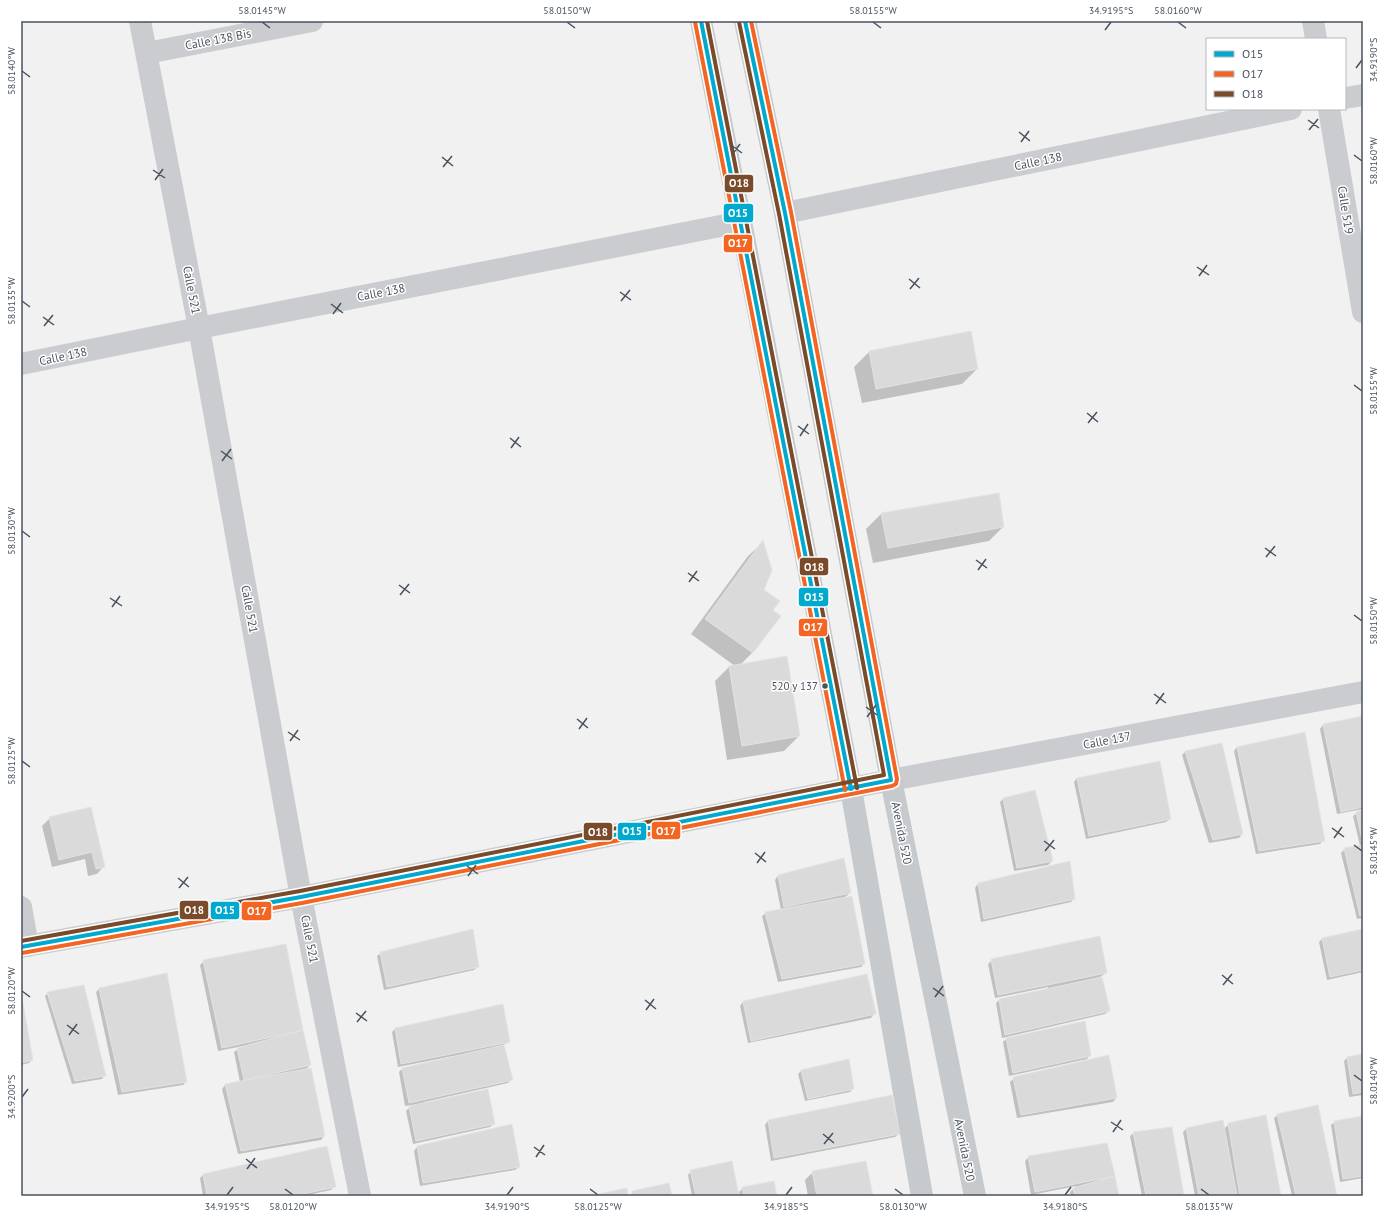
<svg xmlns="http://www.w3.org/2000/svg" width="1384" height="1217" font-family="'PT Sans',sans-serif">
<style>
.shadow{fill:#0003}
.building{fill:#dadadb;stroke:#e2e3e4}
.lines{fill:none;stroke-linecap:round;stroke-linejoin:round}
.minor{stroke:#cacccf;stroke-width:22}
.major{stroke:#c6cacd;stroke-width:22}
.bus-1-casing{stroke:#fff;stroke-width:7}
.bus-2-casing{stroke:#fff;stroke-width:7}
.bus-3-casing{stroke:#fff;stroke-width:7}
.bus-1{stroke:#00a9ce;stroke-width:4}
.bus-2{stroke:#f26522;stroke-width:4}
.bus-3{stroke:#7a4b2a;stroke-width:4}
.ticks{fill:none;stroke:#48525d;stroke-width:1.5}
.bus-dot{fill:#48525d;stroke:#fff;stroke-width:1.5}
.labels{text-anchor:middle;dominant-baseline:central;stroke-width:3;stroke-linejoin:round;paint-order:stroke}
.bus-label{font-size:11px;fill:#48525d;stroke:#fff;text-anchor:end}
.street-label{font-size:12px;fill:#48525d;stroke:#fff}
.line-badge{stroke:#fff;stroke-width:1.5}
.badge-label{font-size:11px;text-anchor:middle;font-weight:bold;fill:#fff}
.neatline{fill:none;stroke:#48525d;stroke-width:1.5}
.ticks-label{font-size:10px;text-anchor:middle;fill:#48525d}
</style>
<rect width="100%" height="100%" fill="#f1f1f1"/>
<!-- shadow -->
<g class="shadow">
<polygon points="869,352 977,369 962,384 862,403 854,367"/>
<polygon points="998,494 1003,527 989,541 873,563 866,529 881,514"/>
<polygon points="763,542 763,590 772,610 779,616 752,653 740,665 799,736 784,751 727,760 715,681 729,667 735,666 691,634 748,556"/>
<polygon points="1363,717 1363,809 1337,814 1320,729 1323,725"/>
<polygon points="1304,733 1324,840 1320,844 1256,854 1234,751 1237,747"/>
<polygon points="1221,745 1242,834 1239,838 1209,843 1182,755 1185,752"/>
<polygon points="1077,778 1170,819 1166,822 1086,839 1074,782"/>
<polygon points="1003,799 1052,861 1048,865 1014,871 1000,802"/>
<polygon points="91,808 104,866 97,874 88,876 85,859 52,867 42,826 50,818"/>
<polygon points="1363,811 1363,918 1357,919 1341,853 1345,849 1360,846 1353,816 1357,813"/>
<polygon points="843,859 850,893 844,898 864,964 861,967 778,982 762,916 766,913 781,910 775,880 778,876"/>
<polygon points="1069,862 1074,898 1071,902 981,922 975,888 978,884"/>
<polygon points="1363,930 1363,972 1327,980 1319,942 1322,939"/>
<polygon points="285,945 310,1065 304,1071 324,1136 321,1140 238,1154 222,1089 225,1085 240,1082 234,1052 238,1049 243,1047 243,1046 218,1051 200,965 204,961"/>
<polygon points="381,953 477,967 474,970 384,990 377,956"/>
<polygon points="992,960 1106,973 1100,977 1109,1011 1105,1014 1002,1038 996,1003 999,1000 1048,989 1048,987 995,998 988,964"/>
<polygon points="100,988 186,1082 183,1085 118,1095 96,992"/>
<polygon points="48,993 105,1075 102,1079 72,1084 45,996"/>
<polygon points="743,1002 874,1014 871,1018 748,1043 740,1006"/>
<polygon points="21,1004 32,1060 29,1063 21,1065"/>
<polygon points="502,1005 509,1042 503,1045 512,1079 508,1083 424,1102 425,1104 494,1124 490,1127 413,1144 406,1111 412,1105 405,1106 399,1072 403,1068 453,1057 453,1056 398,1067 392,1032 395,1029"/>
<polygon points="1006,1039 1090,1055 1087,1059 1009,1076 1003,1042"/>
<polygon points="1363,1055 1363,1095 1349,1097 1344,1061 1347,1058"/>
<polygon points="801,1071 853,1088 850,1092 805,1101 798,1074"/>
<polygon points="1014,1078 1116,1098 1113,1102 1017,1118 1010,1082"/>
<polygon points="891,1097 899,1134 895,1137 771,1161 765,1125 768,1121"/>
<polygon points="1278,1115 1336,1196 1292,1196 1274,1118"/>
<polygon points="1363,1117 1363,1178 1340,1182 1331,1125 1335,1122"/>
<polygon points="1229,1124 1280,1196 1195,1196 1183,1132 1186,1129 1224,1129"/>
<polygon points="511,1125 519,1167 515,1170 420,1186 414,1151 417,1147"/>
<polygon points="1134,1133 1183,1196 1142,1196 1130,1136"/>
<polygon points="1106,1144 1118,1196 1071,1196 1070,1192 1076,1186 1031,1195 1025,1161 1029,1157"/>
<polygon points="326,1148 334,1187 331,1190 303,1196 203,1196 200,1178 203,1175"/>
<polygon points="691,1171 738,1196 692,1196 688,1175"/>
<polygon points="813,1172 872,1196 808,1196 805,1180"/>
<polygon points="743,1188 776,1196 740,1196 739,1192"/>
</g>
<!-- building -->
<g class="building">
<polygon points="971,331 978,369 876,389 869,351"/>
<polygon points="999,493 1004,527 888,548 881,513"/>
<polygon points="763,540 772,570 764,590 780,601 773,610 781,616 753,653 705,619"/>
<polygon points="787,656 800,736 742,746 729,666"/>
<polygon points="1363,716 1363,807 1341,812 1323,724"/>
<polygon points="1305,732 1325,841 1259,851 1237,747"/>
<polygon points="1222,743 1243,834 1213,840 1185,751"/>
<polygon points="1160,761 1171,819 1089,836 1077,778"/>
<polygon points="1035,790 1053,861 1017,868 1003,798"/>
<polygon points="91,807 105,867 96,869 92,852 59,860 49,817"/>
<polygon points="1363,810 1363,844 1356,812"/>
<polygon points="1363,845 1363,915 1360,916 1344,848"/>
<polygon points="844,858 851,893 784,907 778,875"/>
<polygon points="1070,861 1075,899 984,919 978,883"/>
<polygon points="852,896 865,964 782,979 765,912"/>
<polygon points="473,929 479,967 387,987 380,952"/>
<polygon points="1363,929 1363,970 1330,977 1322,938"/>
<polygon points="1100,936 1107,973 998,995 991,959"/>
<polygon points="286,944 303,1030 222,1048 203,960"/>
<polygon points="167,973 187,1082 122,1092 99,988"/>
<polygon points="867,974 876,1014 751,1041 743,1001"/>
<polygon points="1102,977 1110,1011 1005,1035 999,999"/>
<polygon points="84,985 106,1076 75,1081 47,992"/>
<polygon points="21,1003 23,1003 33,1060 21,1063"/>
<polygon points="503,1004 510,1042 401,1064 395,1028"/>
<polygon points="1085,1021 1091,1056 1013,1073 1006,1038"/>
<polygon points="303,1030 311,1065 244,1080 237,1048"/>
<polygon points="504,1045 513,1080 409,1103 402,1068"/>
<polygon points="1363,1054 1363,1092 1353,1094 1347,1057"/>
<polygon points="1109,1055 1117,1098 1021,1115 1013,1077"/>
<polygon points="849,1059 854,1089 808,1099 801,1070"/>
<polygon points="311,1068 325,1136 241,1151 225,1084"/>
<polygon points="488,1089 495,1124 416,1141 409,1106"/>
<polygon points="892,1095 900,1134 774,1158 768,1120"/>
<polygon points="1318,1105 1337,1196 1296,1196 1277,1114"/>
<polygon points="1266,1115 1281,1196 1240,1196 1228,1123"/>
<polygon points="1363,1116 1363,1176 1343,1179 1334,1121"/>
<polygon points="1223,1120 1237,1196 1199,1196 1186,1128"/>
<polygon points="512,1124 520,1167 423,1183 417,1146"/>
<polygon points="1172,1127 1184,1196 1146,1196 1133,1132"/>
<polygon points="1107,1143 1115,1176 1035,1192 1028,1156"/>
<polygon points="327,1146 336,1187 293,1196 207,1196 203,1174"/>
<polygon points="732,1161 739,1196 696,1196 690,1170"/>
<polygon points="866,1161 873,1196 817,1196 812,1171"/>
<polygon points="1115,1176 1119,1196 1075,1196 1073,1188"/>
<polygon points="774,1181 777,1196 744,1196 742,1187"/>
<polygon points="669,1183 672,1196 632,1196 632,1191"/>
<polygon points="627,1188 628,1196 590,1196"/>
</g>
<g class="lines">
<!-- minor -->
<g class="minor">
<polyline points="140,21 199,328 301,897 360,1196"/>
<polyline points="1313,21 1316,39"/>
<polyline points="147,53 312,21"/>
<polyline points="1345,98 1363,95"/>
<polyline points="1329,109 1363,312"/>
<polyline points="785,213 1291,109"/>
<polyline points="21,364 199,328 741,222"/>
<polyline points="21,907 28,946"/>
<polyline points="21,947 301,897 891,780 1363,692"/>
</g>
<!-- major -->
<g class="major">
<polyline points="701,21 741,222 851,789 922,1196"/>
<polyline points="745,21 785,213 891,780 975,1196"/>
</g>
<!-- bus-1 casing -->
<g class="bus-1-casing">
<g id="bus-1">
<polyline points="701,21 851,789"/>
<polyline points="21,947 301,897 891,780 785,213 745,21"/>
</g>
</g>
<!-- bus-2 casing -->
<g class="bus-2-casing">
<g id="bus-2">
<polyline points="695,22 845,790"/>
<polyline points="22,953 302,903 892,786 896,784 897,779 791,212 751,21"/>
</g>
</g>
<!-- bus-3 casing -->
<g class="bus-3-casing">
<g id="bus-3">
<polyline points="707,21 857,788"/>
<polyline points="21,941 300,891 884,775 779,214 739,22"/>
</g>
</g>
<!-- bus-1 -->
<use href="#bus-1" class="bus-1"/>
<!-- bus-2 -->
<use href="#bus-2" class="bus-2"/>
<!-- bus-3 -->
<use href="#bus-3" class="bus-3"/>
</g>
<!-- ticks -->
<path class="ticks" d="M262,22L270,28M567,22L575,28M873,22L881,28M1178,22L1186,28M1105,30L1111,22M1356,68L1362,60M22,71L30,77M1308,120L1319,128M1309,130L1318,119M1019,132L1030,141M1021,142L1029,131M731,145L742,153M732,155L740,144M1354,155L1362,161M442,157L453,166M443,167L452,156M153,170L165,178M155,180L163,169M1197,267L1209,275M1199,276L1207,265M909,279L920,288M910,289L919,278M620,292L631,300M22,301L30,307M621,301L630,290M331,304L343,313M333,314L341,303M43,317L54,325M44,326L53,315M1354,385L1362,391M1087,413L1098,422M1088,423L1097,412M798,426L809,434M800,436L808,424M510,438L521,447M511,448L519,437M221,451L232,459M222,461L231,449M22,531L30,537M1265,548L1276,556M1266,557L1275,546M976,560L987,568M978,570L986,559M688,573L699,581M689,582L697,571M399,585L410,593M400,595L409,584M110,598L122,606M112,607L120,596M1354,615L1362,621M1154,694L1166,703M1156,704L1164,693M866,707L877,715M867,717L876,705M577,719L588,728M579,729L587,718M288,732L300,740M290,741L298,730M22,761L30,767M1332,828L1344,837M1334,838L1342,827M1044,841L1055,849M1354,845L1362,851M1045,851L1054,840M755,853L766,862M757,863L765,852M467,866L478,874M468,876L476,865M178,878L189,887M179,888L188,877M1222,975L1233,984M1223,985L1232,974M933,988L944,996M22,991L30,997M935,997L943,986M645,1000L656,1009M646,1010L654,999M356,1013L367,1021M357,1022L366,1011M67,1025L79,1034M69,1035L77,1024M1354,1075L1362,1081M22,1097L28,1089M1111,1122L1123,1130M1113,1132L1121,1120M823,1134L834,1143M824,1144L833,1133M534,1147L545,1155M536,1157L544,1145M246,1159L257,1168M247,1169L255,1158M285,1189L293,1195M590,1189L598,1195M895,1189L903,1195M1201,1189L1209,1195M227,1195L233,1187M507,1195L513,1187M786,1195L792,1187M1065,1195L1071,1187"/>
<!-- markers -->
<circle class="bus-dot" cx="825" cy="686" r="3.5"/>
<g class="labels">
<!-- bus labels -->
<g class="bus-label">
<text x="818" y="686">520 y 137</text>
</g>
<!-- street labels -->
<g class="street-label">
<text transform="translate(218 39) rotate(-11)">Calle 138 Bis</text>
<text transform="translate(1038 161) rotate(-12)">Calle 138</text>
<text transform="translate(1346 210) rotate(81)">Calle 519</text>
<text transform="translate(192 290) rotate(79)">Calle 521</text>
<text transform="translate(381 292) rotate(-11)">Calle 138</text>
<text transform="translate(63 356) rotate(-12)">Calle 138</text>
<text transform="translate(250 609) rotate(80)">Calle 521</text>
<text transform="translate(1107 740) rotate(-11)">Calle 137</text>
<text transform="translate(902 833) rotate(79)">Avenida 520</text>
<text transform="translate(310 939) rotate(79)">Calle 521</text>
<text transform="translate(965 1150) rotate(79)">Avenida 520</text>
</g>
</g>
<g class="line-badge">
<rect x="724" y="174" width="30" height="19" rx="4" fill="#7a4b2a"/>
<rect x="723" y="203" width="31" height="20" rx="4" fill="#00a9ce"/>
<rect x="723" y="234" width="30" height="19" rx="4" fill="#f26522"/>
<rect x="799" y="557" width="30" height="19" rx="4" fill="#7a4b2a"/>
<rect x="798" y="587" width="31" height="20" rx="4" fill="#00a9ce"/>
<rect x="798" y="618" width="30" height="19" rx="4" fill="#f26522"/>
<rect x="651" y="821" width="30" height="19" rx="4" fill="#f26522"/>
<rect x="617" y="822" width="30" height="19" rx="4" fill="#00a9ce"/>
<rect x="583" y="822" width="30" height="19" rx="4" fill="#7a4b2a"/>
<rect x="179" y="900" width="30" height="20" rx="4" fill="#7a4b2a"/>
<rect x="210" y="901" width="30" height="19" rx="4" fill="#00a9ce"/>
<rect x="241" y="901" width="31" height="20" rx="4" fill="#f26522"/>
</g>
<g class="badge-label">
<text x="739" y="187">O18</text>
<text x="738" y="217">O15</text>
<text x="738" y="247">O17</text>
<text x="814" y="571">O18</text>
<text x="814" y="601">O15</text>
<text x="813" y="631">O17</text>
<text x="666" y="835">O17</text>
<text x="632" y="835">O15</text>
<text x="598" y="836">O18</text>
<text x="194" y="914">O18</text>
<text x="225" y="914">O15</text>
<text x="257" y="915">O17</text>
</g>
<!-- border -->
<rect width="1384" height="1217" fill="none" stroke="#ffffff" stroke-width="44"/>
<!-- legend -->
<rect x="1206" y="38" width="140" height="72" fill="#ffffff" stroke="#b6babe"/>
<rect x="1214" y="51" width="20" height="6" fill="#00a9ce" stroke="#b6babe"/>
<text x="1242" y="58" font-size="12" fill="#48525d">O15</text>
<rect x="1214" y="71" width="20" height="6" fill="#f26522" stroke="#b6babe"/>
<text x="1242" y="78" font-size="12" fill="#48525d">O17</text>
<rect x="1214" y="91" width="20" height="6" fill="#7a4b2a" stroke="#b6babe"/>
<text x="1242" y="98" font-size="12" fill="#48525d">O18</text>
<rect x="22" y="22" width="1340" height="1173" class="neatline"/>
<g class="ticks-label">
<text x="262" y="14">58.0145°W</text>
<text x="567" y="14">58.0150°W</text>
<text x="873" y="14">58.0155°W</text>
<text x="1111" y="14">34.9195°S</text>
<text x="1178" y="14">58.0160°W</text>
<text transform="translate(1373 60) rotate(-90)" y="4">34.9190°S</text>
<text transform="translate(11 71) rotate(-90)" y="4">58.0140°W</text>
<text transform="translate(1373 161) rotate(-90)" y="4">58.0160°W</text>
<text transform="translate(11 301) rotate(-90)" y="4">58.0135°W</text>
<text transform="translate(1373 391) rotate(-90)" y="4">58.0155°W</text>
<text transform="translate(11 531) rotate(-90)" y="4">58.0130°W</text>
<text transform="translate(1373 621) rotate(-90)" y="4">58.0150°W</text>
<text transform="translate(11 761) rotate(-90)" y="4">58.0125°W</text>
<text transform="translate(1373 851) rotate(-90)" y="4">58.0145°W</text>
<text transform="translate(11 991) rotate(-90)" y="4">58.0120°W</text>
<text transform="translate(1373 1081) rotate(-90)" y="4">58.0140°W</text>
<text transform="translate(11 1097) rotate(-90)" y="4">34.9200°S</text>
<text x="227" y="1210">34.9195°S</text>
<text x="293" y="1210">58.0120°W</text>
<text x="507" y="1210">34.9190°S</text>
<text x="598" y="1210">58.0125°W</text>
<text x="786" y="1210">34.9185°S</text>
<text x="903" y="1210">58.0130°W</text>
<text x="1065" y="1210">34.9180°S</text>
<text x="1209" y="1210">58.0135°W</text>
</g>
</svg>
